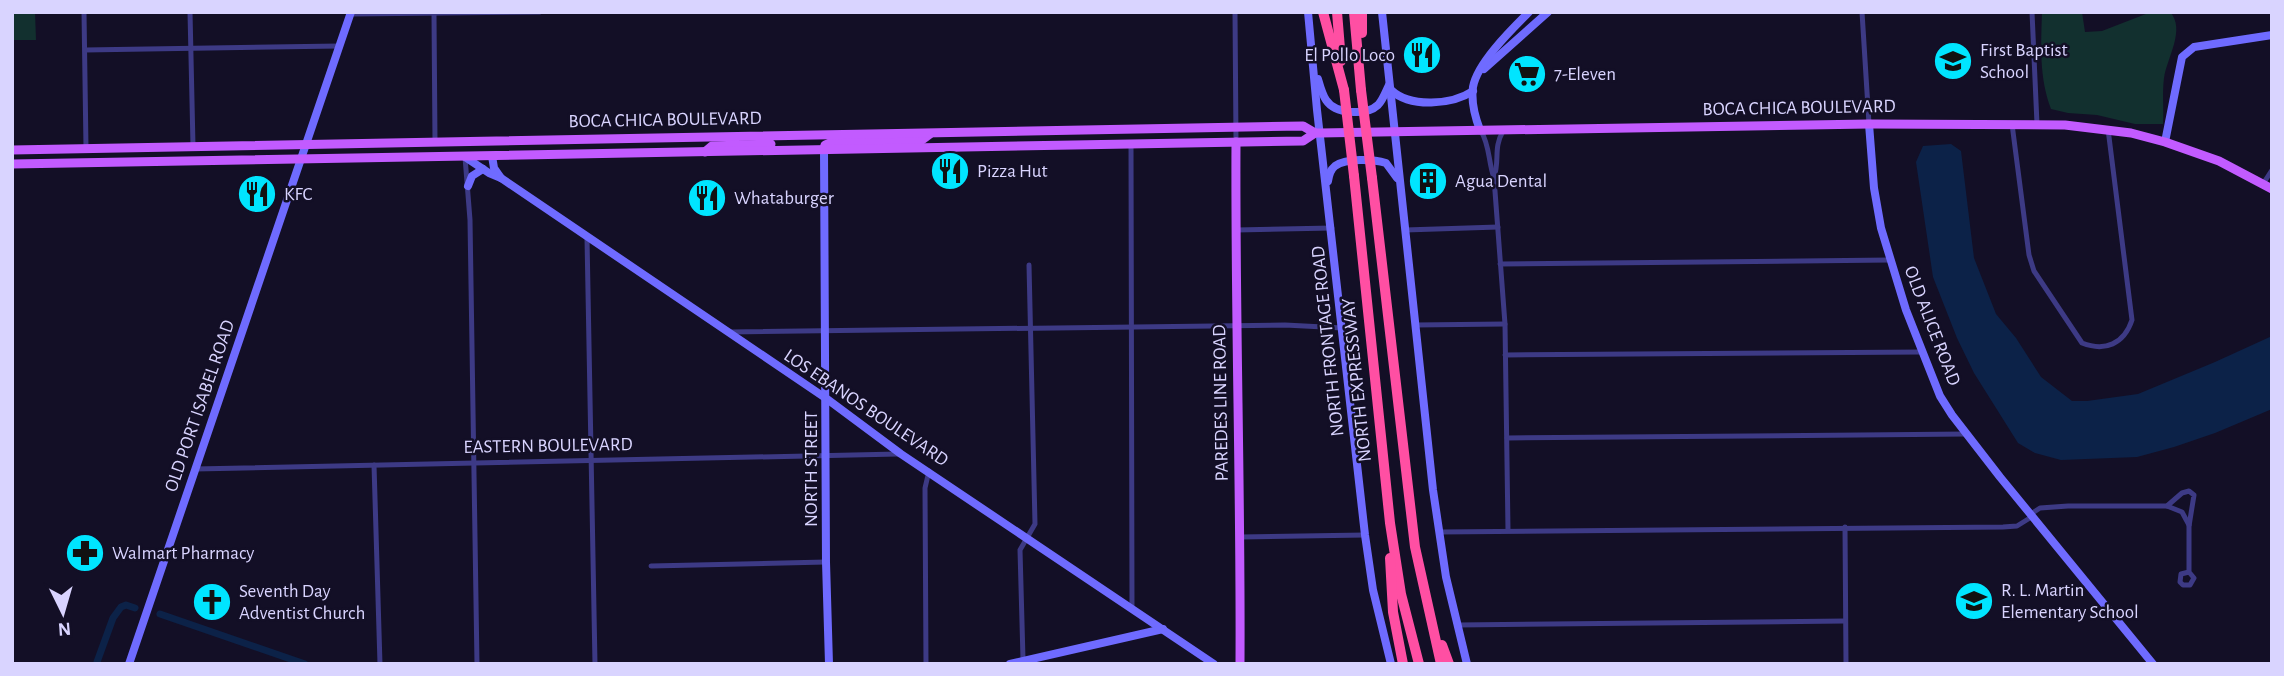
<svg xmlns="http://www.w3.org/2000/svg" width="2284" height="676" font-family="'Alegreya Sans',sans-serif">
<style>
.green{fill:#12302f}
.water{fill:#0c2248}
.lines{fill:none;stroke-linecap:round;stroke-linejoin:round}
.canal{stroke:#0c2248;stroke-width:7}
.street{stroke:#3d3a85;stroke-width:5}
.secondary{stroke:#6f6bff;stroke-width:8}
.primary{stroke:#c25bff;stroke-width:9}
.highway{stroke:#ff4fa3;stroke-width:10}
.highway-bridge{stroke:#ff4fa3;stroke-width:10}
.labels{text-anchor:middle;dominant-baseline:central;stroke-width:5;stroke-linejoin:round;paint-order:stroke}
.poi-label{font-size:19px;fill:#d9d4ff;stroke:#130f26;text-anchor:start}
.street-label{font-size:19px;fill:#d9d4ff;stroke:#130f26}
</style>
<rect width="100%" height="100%" fill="#130f26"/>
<!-- green -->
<g class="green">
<polygon points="12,12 35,12 36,40 12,40"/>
<path d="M2042,12H2082L2085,32L2102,31L2151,12H2170C2186,29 2167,58 2164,78C2162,93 2164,109 2163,124H2135L2097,115L2068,113L2051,109C2039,77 2041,46 2042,12Z"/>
</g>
<!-- water -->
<polygon class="water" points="1951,144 1961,151 1974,258 1996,314 2016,338 2041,377 2072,401 2087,401 2138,394 2215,362 2272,336 2272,409 2215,433 2174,447 2137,457 2061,460 2035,453 2018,443 1974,373 1957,338 1933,277 1916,162 1923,146"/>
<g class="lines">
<!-- canal -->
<g class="canal">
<polyline points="160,614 305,664"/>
<polyline points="97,662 113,618 121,607 126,605 135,608"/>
</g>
<!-- street -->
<g class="street">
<polyline points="84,12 86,148"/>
<polyline points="190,12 193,146"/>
<polyline points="1235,12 1236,142"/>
<polyline points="1862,12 1869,124"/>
<polyline points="2032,12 2037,124"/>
<polyline points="351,14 540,12"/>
<polyline points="434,15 435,142"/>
<polyline points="85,50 339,46"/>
<path d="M2012,124L2029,255L2034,271L2082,343C2105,352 2124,344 2132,320L2108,129"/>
<path d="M1481,131C1490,146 1488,161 1494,178L1505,324L1508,530"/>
<polyline points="1131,144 1132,610"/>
<polyline points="465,157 470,220 477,664"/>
<path d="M1494,178C1500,159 1493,149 1503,131"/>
<polyline points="2263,184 2272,170"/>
<polyline points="1236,230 1332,228"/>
<polyline points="1405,230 1498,227"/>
<polyline points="587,238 595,664"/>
<polyline points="1500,264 1890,260"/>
<polyline points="1415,325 1505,324"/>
<polyline points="730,332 1285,325 1343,328"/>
<polyline points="1505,355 1922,352"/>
<polyline points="1507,438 1967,434"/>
<polyline points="374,465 380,664"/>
<polyline points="195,469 898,454"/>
<polyline points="2167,506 2182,512 2189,525"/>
<polyline points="2031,514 2040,508 2068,506 2167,506 2182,493 2189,491 2194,495 2189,526 2189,572 2194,578 2190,585 2183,585 2180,582 2181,574 2189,572"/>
<polyline points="1845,527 1846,664"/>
<polyline points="1439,532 2003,527 2017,526 2033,516"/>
<polyline points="1241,537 1365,535"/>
<polyline points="651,566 826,562"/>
<polyline points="1457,625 1845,621"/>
<polyline points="1023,659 1020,550 1035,524 1029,265"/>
<polyline points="926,664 925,488 929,471"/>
</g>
<!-- secondary -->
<g class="secondary">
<polyline points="1308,12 1317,110 1365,535 1373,590 1391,664"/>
<polyline points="1382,12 1433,490 1446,577 1467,664"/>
<polyline points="1484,69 1548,12"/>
<path d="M1318,79C1320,86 1322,94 1326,100C1335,114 1366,116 1378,105C1383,100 1386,91 1389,85"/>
<path d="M1391,90C1410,108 1452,105 1473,91"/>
<polyline points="1869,124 1874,188 1881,228 1906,310 1940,396 1952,415 2000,477 2153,664"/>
<path d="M1480,130C1475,117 1471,101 1473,87C1477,63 1512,29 1529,12"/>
<polyline points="2165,142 2182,57 2194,47 2272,35"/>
<polyline points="824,149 826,562 829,664"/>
<polyline points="492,156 494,168 501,178"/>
<polyline points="465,157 489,173 501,178 827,399 901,454 1214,664"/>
<path d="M1328,181C1329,175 1330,170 1335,166C1346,158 1373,159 1386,163L1397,178"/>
<polyline points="468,186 472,176 483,169"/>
<polyline points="129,664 351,12"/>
<polyline points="1010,664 1163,629"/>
</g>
<!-- primary -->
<g class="primary">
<path d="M1236,142C1235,316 1241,490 1240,664"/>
<polyline points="824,149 825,145 834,141 922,140 930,134"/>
<polyline points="12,150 1303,126 1315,133"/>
<polyline points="705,152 712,146 771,144"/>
<polyline points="12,164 1303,141 1315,133 1320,133 1869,124 2065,125 2131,133 2165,142 2219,161 2272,189"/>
</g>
<!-- highway -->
<g class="highway">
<polyline points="1323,12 1344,90"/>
<polyline points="1337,12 1341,61"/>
<polyline points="1354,12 1361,90"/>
<polyline points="1362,33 1362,12"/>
<polyline points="1354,176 1390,523 1401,594 1419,664"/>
<polyline points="1372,178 1415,547 1441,664"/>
<polyline points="1390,558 1393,612 1403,664"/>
<polyline points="1442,645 1449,664"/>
</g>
<!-- highway-bridge -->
<g class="highway-bridge">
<polyline points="1344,90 1354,176"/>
<polyline points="1361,90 1372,178"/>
</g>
</g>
<!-- icons -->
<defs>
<g id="restaurant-disc" transform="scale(2.0125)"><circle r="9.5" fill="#00e5ff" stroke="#130f26"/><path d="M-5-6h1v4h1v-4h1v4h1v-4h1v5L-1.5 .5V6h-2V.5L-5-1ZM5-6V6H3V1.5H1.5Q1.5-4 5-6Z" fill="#111"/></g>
<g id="school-disc" transform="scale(2.0125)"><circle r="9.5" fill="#00e5ff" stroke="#130f26"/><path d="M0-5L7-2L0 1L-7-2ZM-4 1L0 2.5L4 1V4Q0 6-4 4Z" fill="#111"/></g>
<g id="supermarket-disc" transform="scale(2.0125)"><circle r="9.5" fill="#00e5ff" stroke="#130f26"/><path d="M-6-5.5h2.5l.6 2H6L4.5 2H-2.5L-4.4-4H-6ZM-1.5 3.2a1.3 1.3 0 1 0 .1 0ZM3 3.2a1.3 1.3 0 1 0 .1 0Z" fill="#111"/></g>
<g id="building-disc" transform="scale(2.0125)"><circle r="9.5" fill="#00e5ff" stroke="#130f26"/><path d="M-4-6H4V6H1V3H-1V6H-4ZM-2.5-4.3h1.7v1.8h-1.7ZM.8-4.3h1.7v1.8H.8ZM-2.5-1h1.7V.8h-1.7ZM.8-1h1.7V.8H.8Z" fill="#111"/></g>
<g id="pharmacy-disc" transform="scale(2.0125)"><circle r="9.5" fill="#00e5ff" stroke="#130f26"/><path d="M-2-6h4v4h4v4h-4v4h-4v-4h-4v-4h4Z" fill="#111"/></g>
<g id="church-disc" transform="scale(2.0125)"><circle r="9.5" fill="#00e5ff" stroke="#130f26"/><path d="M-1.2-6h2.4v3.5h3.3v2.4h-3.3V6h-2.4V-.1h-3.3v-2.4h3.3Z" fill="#111"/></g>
</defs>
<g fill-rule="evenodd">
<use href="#restaurant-disc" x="1422" y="55"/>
<use href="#school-disc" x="1953" y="61"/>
<use href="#supermarket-disc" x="1527" y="74"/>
<use href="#restaurant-disc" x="950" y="171"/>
<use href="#building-disc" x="1428" y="181"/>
<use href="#restaurant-disc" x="257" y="194"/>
<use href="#restaurant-disc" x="707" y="198"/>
<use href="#pharmacy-disc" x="85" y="553"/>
<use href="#school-disc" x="1974" y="601"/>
<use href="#church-disc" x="212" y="602"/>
</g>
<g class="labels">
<!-- poi labels -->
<g class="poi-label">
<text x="1980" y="50">First Baptist<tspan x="1980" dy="22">School</tspan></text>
<text x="1395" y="55" text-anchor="end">El Pollo Loco</text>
<text x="1554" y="74">7-Eleven</text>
<text x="977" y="171">Pizza Hut</text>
<text x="1455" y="181">Agua Dental</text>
<text x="284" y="194">KFC</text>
<text x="734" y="198">Whataburger</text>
<text x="112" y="553">Walmart Pharmacy</text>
<text x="2001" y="590">R. L. Martin<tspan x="2001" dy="22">Elementary School</tspan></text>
<text x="239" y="591">Seventh Day<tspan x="239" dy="22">Adventist Church</tspan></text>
</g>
<!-- street labels -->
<g class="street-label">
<text transform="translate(1799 108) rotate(-1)">BOCA CHICA BOULEVARD</text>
<text transform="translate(665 120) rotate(-1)">BOCA CHICA BOULEVARD</text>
<text transform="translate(1932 326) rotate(69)">OLD ALICE ROAD</text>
<text transform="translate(1328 341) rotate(-96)">NORTH FRONTAGE ROAD</text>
<text transform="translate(1357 380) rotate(-96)">NORTH EXPRESSWAY</text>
<text transform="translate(1221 403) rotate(-91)">PAREDES LINE ROAD</text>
<text transform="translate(200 406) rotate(-71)">OLD PORT ISABEL ROAD</text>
<text transform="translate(866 408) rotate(34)">LOS EBANOS BOULEVARD</text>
<text transform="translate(548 446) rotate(-1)">EASTERN BOULEVARD</text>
<text transform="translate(811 469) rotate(-90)">NORTH STREET</text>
</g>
</g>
<!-- border -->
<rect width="2284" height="676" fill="none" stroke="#d9d4ff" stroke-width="28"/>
<!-- north arrow -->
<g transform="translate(63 613) rotate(175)" stroke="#130f26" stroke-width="5" paint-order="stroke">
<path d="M0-5L12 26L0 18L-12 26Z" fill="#d9d4ff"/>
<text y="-10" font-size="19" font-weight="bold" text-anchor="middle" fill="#d9d4ff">N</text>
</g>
</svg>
